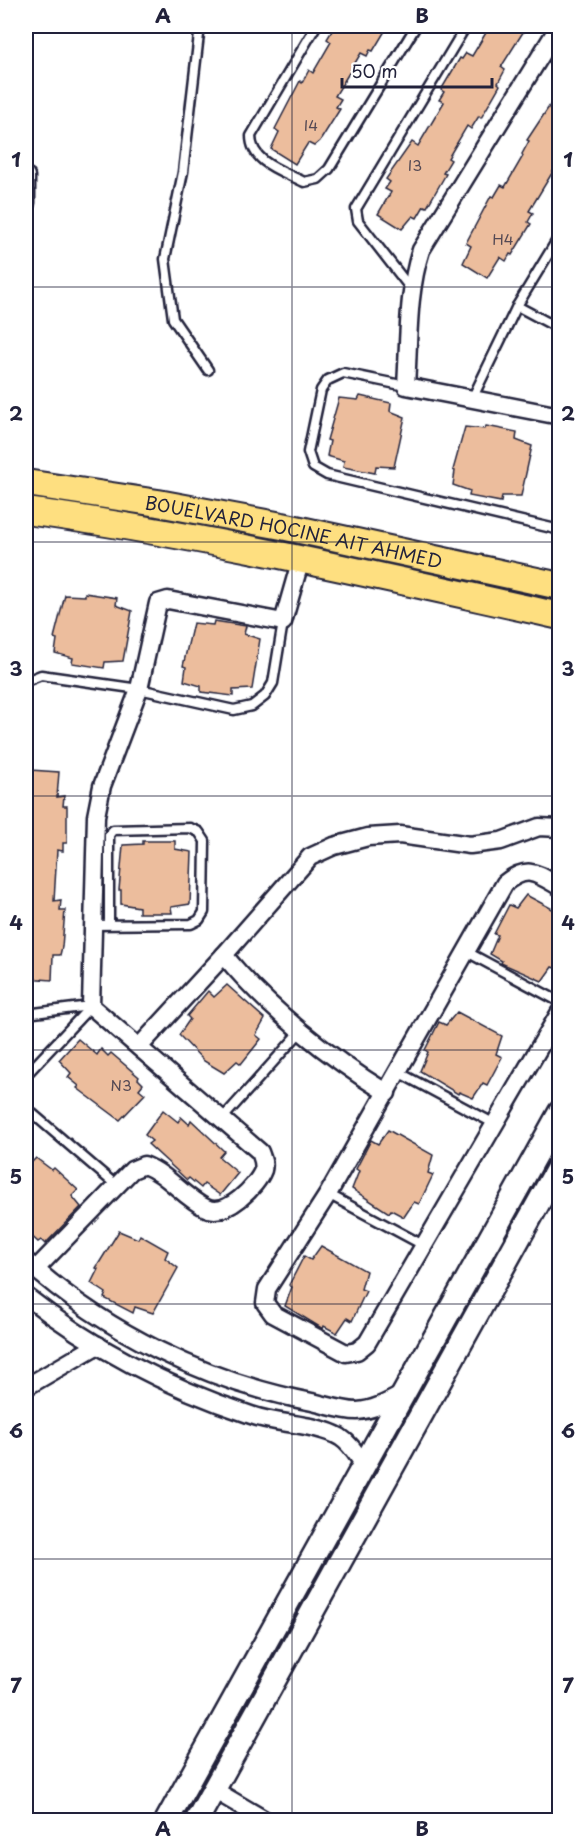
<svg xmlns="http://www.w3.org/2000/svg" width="585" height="1846" font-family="'Playpen Sans',sans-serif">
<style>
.building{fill:#ecbd9d;stroke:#22223b;stroke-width:1.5}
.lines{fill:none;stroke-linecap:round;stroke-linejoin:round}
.lane-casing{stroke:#22223b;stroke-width:13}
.street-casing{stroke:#22223b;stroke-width:21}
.secondary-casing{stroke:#22223b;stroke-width:27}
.primary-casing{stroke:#22223b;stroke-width:30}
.lane{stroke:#fff;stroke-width:8}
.street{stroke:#fff;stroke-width:16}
.secondary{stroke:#fff;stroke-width:22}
.primary{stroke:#fedf80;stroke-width:26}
.grid{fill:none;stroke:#22223b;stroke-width:1.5;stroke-opacity:0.55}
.labels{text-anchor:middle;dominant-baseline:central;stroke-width:4.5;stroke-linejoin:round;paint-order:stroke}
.number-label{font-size:15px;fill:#544954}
.street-label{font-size:18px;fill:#22223b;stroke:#fff}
.neatline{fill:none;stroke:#22223b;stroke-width:2}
.grid-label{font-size:20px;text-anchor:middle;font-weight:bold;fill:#22223b}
</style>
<rect width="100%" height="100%" fill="#fff"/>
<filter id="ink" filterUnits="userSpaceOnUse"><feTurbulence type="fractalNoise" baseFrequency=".0167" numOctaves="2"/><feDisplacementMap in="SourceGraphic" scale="12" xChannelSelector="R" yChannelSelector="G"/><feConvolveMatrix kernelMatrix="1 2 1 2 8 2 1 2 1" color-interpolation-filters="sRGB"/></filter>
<g filter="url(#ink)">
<!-- building -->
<g class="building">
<polygon points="335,26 388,26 373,51 370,50 367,56 361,53 335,96 341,99 336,107 340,109 320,141 314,146 308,143 295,164 271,149 279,132 275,129 300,81 302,83 309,70 313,73 331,42 327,39"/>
<polygon points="490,26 527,26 501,67 505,70 498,83 500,85 481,118 479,116 471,129 467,126 448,158 451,160 443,173 446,174 427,207 424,206 417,218 413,216 402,229 378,214 391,192 385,189 390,182 386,179 412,142 418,146 444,102 439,100 444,92 441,90 460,58 462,59 466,53 472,56"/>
<polygon points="560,90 560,160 529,211 533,213 528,222 531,224 512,255 510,254 506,261 500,257 487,278 463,263 471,246 466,243 491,196 494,197 501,185 505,187 523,156 522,154 529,141 527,140"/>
<polygon points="360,396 391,403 390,411 405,417 394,467 376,466 375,473 343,467 344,461 327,456 330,441 327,440 339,398 358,400"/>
<polygon points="486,426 517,432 516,440 532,446 521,496 502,496 501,502 469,496 470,491 453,485 455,471 453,470 465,427 485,429"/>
<polygon points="85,593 117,598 116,605 132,611 123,661 105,662 104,668 72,663 73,658 55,653 57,639 54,638 65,595 85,596"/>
<polygon points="214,621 246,626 244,634 260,639 252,689 233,690 233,696 201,692 201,686 184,681 186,667 183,666 193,623 213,625"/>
<polygon points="30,770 59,772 57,797 64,796 63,806 67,806 67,843 63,843 63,851 57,850 54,901 61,900 60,910 65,910 62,947 60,955 53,955 52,980 26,978 26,787"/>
<polygon points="143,841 175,841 175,849 192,852 190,904 171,907 172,913 139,913 139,907 121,904 121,890 119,890 123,845 143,844"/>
<polygon points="526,895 560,913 560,970 552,967 542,981 501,963 502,961 490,954 498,935 494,934 509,905 516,908"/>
<polygon points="227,985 265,1019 256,1035 261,1039 241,1064 237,1061 224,1073 204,1061 179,1035 190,1019 187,1016 208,991 214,997"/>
<polygon points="457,1012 502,1036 496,1054 502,1057 487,1085 483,1083 473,1098 459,1092 458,1094 420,1071 428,1052 425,1050 439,1022 446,1025"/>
<polygon points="78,1039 97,1055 101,1049 108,1056 111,1053 139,1077 138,1079 143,1084 139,1089 145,1094 120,1120 77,1088 79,1086 68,1077 71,1073 59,1060"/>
<polygon points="163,1110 178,1122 181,1117 189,1124 191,1120 224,1151 219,1157 238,1173 220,1195 204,1184 201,1188 189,1178 187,1180 148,1144 152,1141 145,1135"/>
<polygon points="388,1130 433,1155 428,1173 433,1175 419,1204 414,1202 404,1217 391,1210 389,1213 352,1189 359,1171 356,1169 371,1140 378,1144"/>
<polygon points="36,1158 52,1170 54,1168 78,1190 72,1196 81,1207 45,1244 41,1240 38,1242 26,1231 26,1168"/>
<polygon points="119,1231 138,1239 140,1235 168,1251 165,1258 178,1268 153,1313 135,1307 133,1313 104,1298 106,1293 91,1283 98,1269 96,1268"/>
<polygon points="321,1246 366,1271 361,1289 366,1291 352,1321 347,1318 337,1333 324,1326 323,1329 285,1306 292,1287 289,1285 304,1256 311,1260"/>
</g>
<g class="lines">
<!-- lane casing -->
<g class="lane-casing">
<g id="lane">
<polyline points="200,26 183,172 165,259 173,319 208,370"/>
<path d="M316,26L251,136C251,163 283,171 304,182L318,179L329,169L416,26"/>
<polyline points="411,289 358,221 356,209 466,26"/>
<polyline points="517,306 560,329"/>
<polyline points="406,386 343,373 328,380 321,390 308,452 313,467 327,475 560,530"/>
<polyline points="472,399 517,306 560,235"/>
<polyline points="26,681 41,675 139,689 234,710 252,706 265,696 273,683 283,622"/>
<polyline points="91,925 191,924 199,920 204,912 205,841 199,832 190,828 113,830 109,835 109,924"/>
<polyline points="467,952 560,1002"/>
<polyline points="26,1014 90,1006"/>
<polyline points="398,1072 493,1123"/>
<polyline points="26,1075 91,1006"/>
<polyline points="26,1108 117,1186"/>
<polyline points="222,1119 302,1030"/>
<polyline points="328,1194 423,1245"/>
<polyline points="26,1817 31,1820"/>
</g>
</g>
<!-- street casing -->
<g class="street-casing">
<g id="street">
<path d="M559,26L421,250C407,293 409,341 406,386L560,416"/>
<polyline points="26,176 26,203"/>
<path d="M560,887C536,873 528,865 505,883L328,1194L267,1289L265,1303L273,1314L346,1353L357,1351L367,1343L560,1012"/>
<polyline points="224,955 310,857 334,846 368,837 400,835 470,845 501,841 539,827 560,828"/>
<path d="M139,1047L224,955C266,1007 330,1058 387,1093"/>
<path d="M26,1261C105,1332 207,1382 312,1402C326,1405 343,1411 357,1411C374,1410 388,1402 403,1394"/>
<path d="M35,1270L132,1170L144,1165C168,1174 183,1197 206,1208C226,1218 257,1186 263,1170C265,1163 262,1158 260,1152L91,1006L96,816L102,786L139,689L158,603L168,600L283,622L301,559"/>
<path d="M26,1296C93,1349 170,1388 251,1415C279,1425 315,1423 340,1437C351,1444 357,1455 364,1465"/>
<polyline points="26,1387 98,1345"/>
<polyline points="214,1790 265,1820"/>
</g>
</g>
<!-- secondary casing -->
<g class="secondary-casing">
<g id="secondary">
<polyline points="167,1820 560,1112"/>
<polyline points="197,1820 560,1164"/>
</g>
</g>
<!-- primary casing -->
<g class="primary-casing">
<g id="primary">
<path id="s1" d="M26,483L158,503L282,526L560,586"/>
<path d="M26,511C205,535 382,577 560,616"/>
</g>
</g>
<!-- lane -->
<use href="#lane" class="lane"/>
<!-- street -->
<use href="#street" class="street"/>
<!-- secondary -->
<use href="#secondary" class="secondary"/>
<!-- primary -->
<use href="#primary" class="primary"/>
</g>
</g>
<!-- grid -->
<path class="grid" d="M292,26V1820M26,287H560M26,542H560M26,796H560M26,1050H560M26,1304H560M26,1559H560"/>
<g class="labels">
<!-- number labels -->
<g class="number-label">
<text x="311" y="124">I4</text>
<text x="415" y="164">I3</text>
<text x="503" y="238">H4</text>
<text x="121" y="1084">N3</text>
</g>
<!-- street labels -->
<g class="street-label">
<text stroke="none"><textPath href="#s1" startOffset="272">BOUELVARD HOCINE AIT AHMED</textPath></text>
</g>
</g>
<!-- margin -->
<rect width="585" height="1846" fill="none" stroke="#fff" stroke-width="66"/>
<!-- scale -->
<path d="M342 78v9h150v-9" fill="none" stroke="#22223b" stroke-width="3"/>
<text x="351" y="78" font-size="18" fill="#22223b" stroke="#ffffff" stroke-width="4.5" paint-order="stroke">50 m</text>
<rect x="33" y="33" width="519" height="1780" class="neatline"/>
<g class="grid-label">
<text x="163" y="23">A</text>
<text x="422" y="23">B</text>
<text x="16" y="167">1</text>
<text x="568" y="167">1</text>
<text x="16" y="421">2</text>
<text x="568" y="421">2</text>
<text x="16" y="676">3</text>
<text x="568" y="676">3</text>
<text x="16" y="930">4</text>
<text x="568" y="930">4</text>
<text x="16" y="1184">5</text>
<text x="568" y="1184">5</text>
<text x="16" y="1438">6</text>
<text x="568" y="1438">6</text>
<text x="16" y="1693">7</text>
<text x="568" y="1693">7</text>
<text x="163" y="1836">A</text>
<text x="422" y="1836">B</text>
</g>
</svg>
